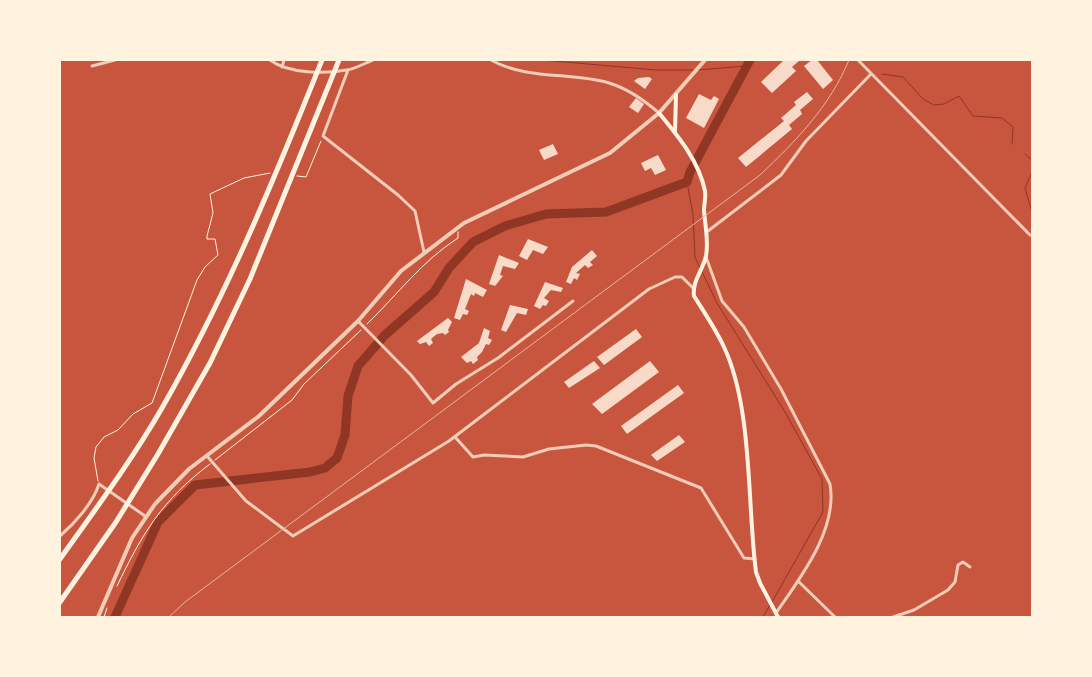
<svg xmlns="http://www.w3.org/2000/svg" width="1092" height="677" font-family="Rubik,sans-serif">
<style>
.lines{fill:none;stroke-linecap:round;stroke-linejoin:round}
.stream{stroke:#8f3625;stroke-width:1}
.river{stroke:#8f3625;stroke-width:9}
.building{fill:#f7dbc8}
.path{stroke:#fff3e0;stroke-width:1}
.minor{stroke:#f1ccb7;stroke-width:3}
.tertiary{stroke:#f1ccb7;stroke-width:4}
.secondary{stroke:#fff3e0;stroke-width:4}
.motorway{stroke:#fff3e0;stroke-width:5}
.rail{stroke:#e9b49f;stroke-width:1}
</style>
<rect width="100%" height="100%" fill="#c8553d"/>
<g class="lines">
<!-- stream -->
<g class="stream">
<polyline points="542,60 656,70 693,70"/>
<polyline points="697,70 746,66"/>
<polyline points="882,74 903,77 923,99 934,105 944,104 959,96 973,116 1002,118 1013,127 1012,144"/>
<polyline points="1025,154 1032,160"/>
<polyline points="1032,172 1025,188 1032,212"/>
<polyline points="687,182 693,215 695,257 700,268"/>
<polyline points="702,272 717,303 785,412 822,479 823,512 772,602"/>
<polyline points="763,617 770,605"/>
</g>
<!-- river -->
<polyline class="river" points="115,617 158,522 195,485 310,472 325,468 337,458 345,435 348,396 358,366 385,335 434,292 449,268 473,242 505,226 546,214 606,212 687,182 690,172 750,60"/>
</g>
<!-- building -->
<g class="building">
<polygon points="784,60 800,60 792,67 796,71 772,93 761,82"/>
<polygon points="812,60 817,60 833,80 823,89 804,66"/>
<polygon points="649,77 652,79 645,89 634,81 638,78"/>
<polygon points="807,92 813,99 800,110 802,114 789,125 792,129 746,167 738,158 784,121 781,118 796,105 794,102"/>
<polygon points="699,94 711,100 714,96 719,99 704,128 686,118"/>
<polygon points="636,98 644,104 638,113 629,107"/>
<polygon points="553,144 558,154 544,160 539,150"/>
<polygon points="658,155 666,170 655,175 651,168 645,171 641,163"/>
<polygon points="528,239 548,247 543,254 533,250 527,260 519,256"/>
<polygon points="592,250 597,256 590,262 593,265 588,268 585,265 576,273 580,274 577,280 574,278 571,284 566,282 572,267"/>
<polygon points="499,255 519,263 515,269 503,266 500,275 503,276 495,286 489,284"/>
<polygon points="466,279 487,290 483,297 475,293 474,296 471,294 465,309 469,311 467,315 463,314 460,320 454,318"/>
<polygon points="545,282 563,288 561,292 551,290 544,298 549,301 546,306 543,305 540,309 534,306"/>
<polygon points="510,305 528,309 526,315 517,313 506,332 501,330"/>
<polygon points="448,318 452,322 448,330 449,332 445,335 443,333 437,334 431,339 433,343 429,346 426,342 420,344 417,341"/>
<polygon points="484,328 490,331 488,338 492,340 489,345 486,344 482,352 477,357 478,360 473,364 471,361 467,363 461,357 479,343"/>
<polygon points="636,329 642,337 604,365 597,357"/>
<polygon points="594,361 600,368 569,388 564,382"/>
<polygon points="650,361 659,372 602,414 592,404"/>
<polygon points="678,385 684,393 627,434 621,426"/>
<polygon points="679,435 685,442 657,461 651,455"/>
</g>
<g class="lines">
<!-- path -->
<g class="path">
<polyline points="297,176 306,177 321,141"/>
<path d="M367,324C398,294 422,261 458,238V232"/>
<polyline points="215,460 292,400 304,384 361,330"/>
<polyline points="98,481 94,458 96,447 104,437 118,430 133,414 152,403 197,280 205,267 218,255 215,239 207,239 207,236 213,213 210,194 244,178 270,173"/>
<path d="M117,586C142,534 162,500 210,464"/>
<polyline points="104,617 107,608"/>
</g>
<!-- minor -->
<g class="minor">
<path d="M270,60C289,74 325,74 347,70C355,69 365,63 373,60"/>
<path d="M491,60C527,80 571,72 609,83C629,89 644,100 659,113"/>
<polyline points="858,60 1030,235"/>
<polyline points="92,66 115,60"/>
<polyline points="282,67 284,60"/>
<polyline points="348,70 323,136 398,195 415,211 424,252"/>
<polyline points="708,231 781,175 806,141 871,74"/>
<path d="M706,257L722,301L744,327L781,389L830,484C838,529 801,577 776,613"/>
<polyline points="358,321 411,375 433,403 456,384 498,358 573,301"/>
<polyline points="455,437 473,457 484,455 523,457 549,449 586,445 596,446 701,488 744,558 755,559"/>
<polyline points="207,456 246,501 293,536 449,441 649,289 675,277 682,277 693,288"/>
<path d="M60,536C75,523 93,503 99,484L145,516"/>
<polyline points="798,581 835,617"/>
<polyline points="893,617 914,610 948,590 955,582 958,565 963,562 970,567"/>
</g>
<!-- tertiary -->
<polyline class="tertiary" points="98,617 132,538 155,504 189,469 259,416 358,321 401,271 464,223 610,153 659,113 705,60"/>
<!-- secondary -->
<g class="secondary">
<path d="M659,113C678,136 699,161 705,191C706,198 704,204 704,210C705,226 709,240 706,256C703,270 692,281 694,296C704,312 715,328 723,345C753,406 747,504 756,572L760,583L778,617"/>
<polyline points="675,131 676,95"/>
</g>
<!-- motorway -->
<g class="motorway">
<path d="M60,559C95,510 132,460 162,408C226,296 274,180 322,60"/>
<polyline points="60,602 116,522 158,454 210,363 250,279 339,60"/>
</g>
<!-- rail -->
<path class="rail" d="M169,617L185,602L760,175C796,141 830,106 849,60"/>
</g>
<!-- border -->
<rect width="1092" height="677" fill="none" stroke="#fff3e0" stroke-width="122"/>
</svg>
